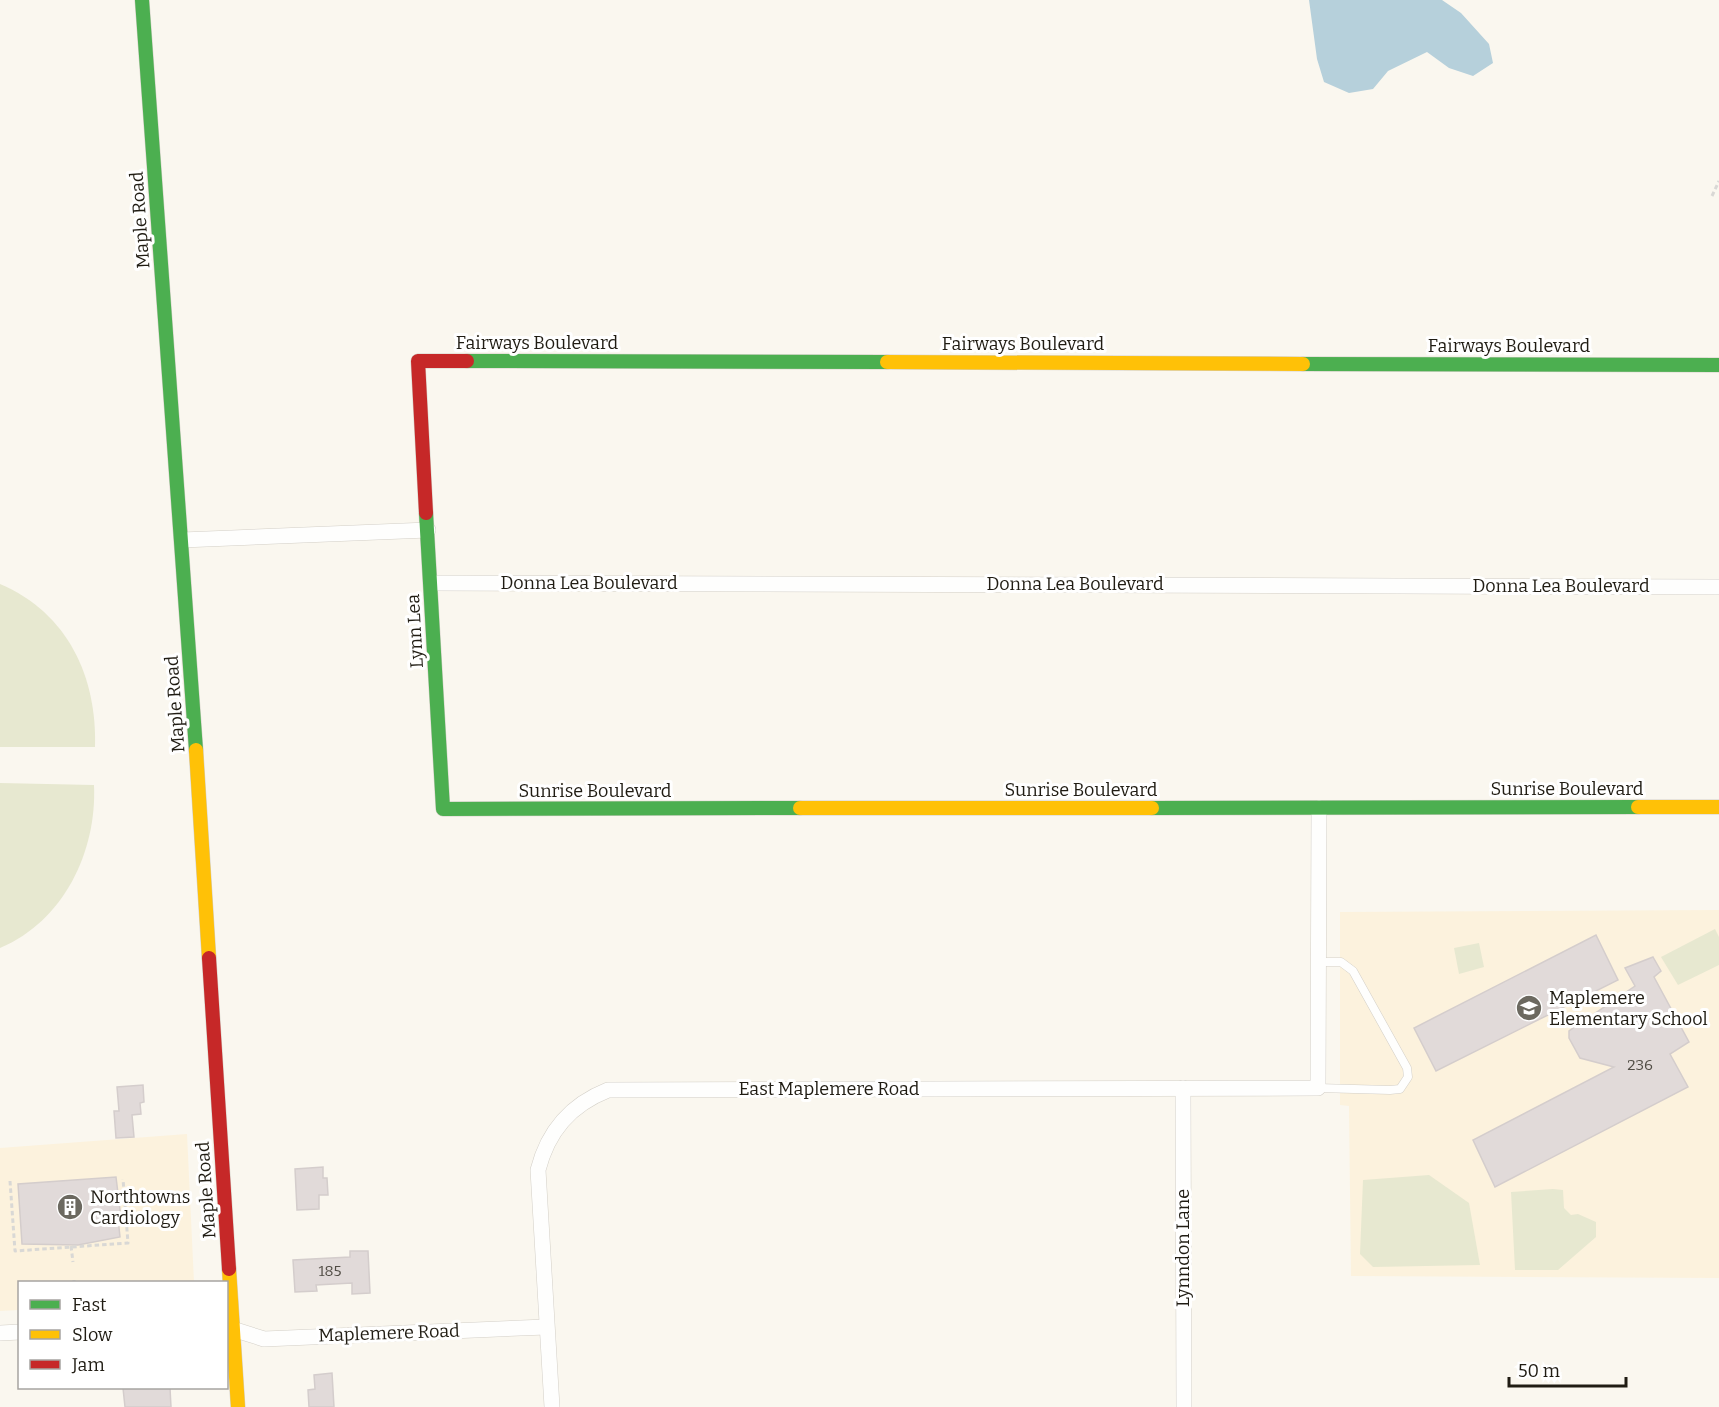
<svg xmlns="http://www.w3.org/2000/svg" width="1719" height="1407" font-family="Bitter,serif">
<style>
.built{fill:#fcf2dd}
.green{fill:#e7e8d0}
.water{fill:#b6d0db}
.building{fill:#e1dad9;stroke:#d4cdcc;stroke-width:1.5}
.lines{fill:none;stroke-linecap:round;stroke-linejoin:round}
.lane-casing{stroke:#d3cfc7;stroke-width:9}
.street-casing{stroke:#d3cfc7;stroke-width:16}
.fast-casing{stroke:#d3cfc7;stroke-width:15}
.slow-casing{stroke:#d3cfc7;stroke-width:15}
.jam-casing{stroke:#d3cfc7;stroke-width:15}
.path{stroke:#d9d8d5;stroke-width:3;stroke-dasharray:4.5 3;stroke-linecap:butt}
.lane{stroke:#fefefd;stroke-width:8}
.street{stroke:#fefefd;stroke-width:15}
.fast{stroke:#4caf50;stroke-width:14}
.slow{stroke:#ffc107;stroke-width:14}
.jam{stroke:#c62828;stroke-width:14}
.labels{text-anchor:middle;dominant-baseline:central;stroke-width:6;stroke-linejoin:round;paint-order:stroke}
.number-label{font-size:15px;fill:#504c44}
.street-label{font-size:18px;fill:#201c13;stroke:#fff}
.poi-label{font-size:18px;fill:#201c13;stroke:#fff;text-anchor:start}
</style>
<rect width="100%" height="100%" fill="#faf7ef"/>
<!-- built -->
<g class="built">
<polygon points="1719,910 1719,1278 1351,1276 1349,1106 1340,1105 1340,912"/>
<polygon points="187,1134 194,1282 20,1282 19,1310 0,1311 0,1148"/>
</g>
<!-- green -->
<g class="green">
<path d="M0,584C68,613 97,677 95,747H0Z"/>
<path d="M0,783L94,785C97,851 64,921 0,948Z"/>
<polygon points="1715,929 1719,937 1719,965 1678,985 1661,957"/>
<polygon points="1479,943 1484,967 1459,974 1454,948"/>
<polygon points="1429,1175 1469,1203 1480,1265 1373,1267 1360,1254 1363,1180"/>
<polygon points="1553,1189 1563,1190 1564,1208 1571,1215 1578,1214 1596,1222 1596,1237 1558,1270 1515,1270 1511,1192"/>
</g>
<!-- water -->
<polygon class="water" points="1309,0 1442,0 1461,13 1489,44 1493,63 1473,76 1449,68 1427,52 1388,71 1373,89 1349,93 1324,82 1317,59"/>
<!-- building -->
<g class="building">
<polygon points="1596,935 1618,980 1436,1071 1414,1028"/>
<polygon points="1653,957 1661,971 1654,977 1689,1042 1670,1054 1688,1087 1495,1187 1473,1140 1614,1067 1580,1058 1569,1038 1569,1031 1635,986 1625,968"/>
<polygon points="143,1085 144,1102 140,1103 141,1114 132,1115 134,1137 116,1138 114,1111 119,1111 117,1087"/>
<polygon points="323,1167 323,1178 327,1178 328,1195 319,1195 319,1209 297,1210 295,1169"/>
<polygon points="116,1177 121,1218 118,1218 120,1237 78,1245 22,1244 18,1184"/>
<polygon points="350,1251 368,1251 370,1293 352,1294 352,1283 316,1285 317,1291 295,1292 293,1260 350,1257"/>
<polygon points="332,1373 334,1407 309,1407 308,1390 315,1389 314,1375"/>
<polygon points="123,1388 170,1388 171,1407 125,1407"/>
</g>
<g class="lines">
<!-- lane casing -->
<g class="lane-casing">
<polyline id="lane" points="1318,1088 1390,1090 1400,1089 1408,1077 1407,1068 1353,971 1341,962 1318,962"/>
</g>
<!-- street casing -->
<g class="street-casing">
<g id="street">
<polyline points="182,540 428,530"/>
<polyline points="431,583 1719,587"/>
<polyline points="1183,1088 1184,1407"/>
<polyline points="226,1327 264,1339 546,1327"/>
<polyline points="0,1333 20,1332"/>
<path d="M552,1407L538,1170C548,1131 570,1105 608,1090L1318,1088L1319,808"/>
</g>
</g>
<!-- fast casing -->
<g class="fast-casing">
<g id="fast">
<polyline points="142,0 196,750"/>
<polyline points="467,361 887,362"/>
<polyline points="1303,364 1719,365"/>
<polyline points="426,513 443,809 800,808"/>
<polyline points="1152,808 1638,807"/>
</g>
</g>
<!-- slow casing -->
<g class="slow-casing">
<g id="slow">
<polyline points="887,362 1303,364"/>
<polyline points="196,750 209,958"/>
<polyline points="1638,807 1719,807"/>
<polyline points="800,808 1152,808"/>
<polyline points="229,1269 238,1407"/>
</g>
</g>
<!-- jam casing -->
<g class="jam-casing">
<g id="jam">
<polyline points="426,513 418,361 467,361"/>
<polyline points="209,958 229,1269"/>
</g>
</g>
<!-- path -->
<g class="path">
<polyline points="1712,196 1719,181"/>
<polyline points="10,1181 15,1251 128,1243 123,1179"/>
<polyline points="71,1246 73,1262"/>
<polyline points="74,1280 74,1282"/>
</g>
<!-- lane -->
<use href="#lane" class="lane"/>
<!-- street -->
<use href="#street" class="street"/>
<!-- fast -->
<use href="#fast" class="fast"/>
<!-- slow -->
<use href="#slow" class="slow"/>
<!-- jam -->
<use href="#jam" class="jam"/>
</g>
<!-- icons -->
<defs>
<g id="school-disc" transform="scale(1.35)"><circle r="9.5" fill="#6c6960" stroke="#fff"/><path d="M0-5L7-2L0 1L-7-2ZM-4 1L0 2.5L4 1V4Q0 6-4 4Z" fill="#fff"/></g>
<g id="building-disc" transform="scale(1.35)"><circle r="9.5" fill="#6c6960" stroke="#fff"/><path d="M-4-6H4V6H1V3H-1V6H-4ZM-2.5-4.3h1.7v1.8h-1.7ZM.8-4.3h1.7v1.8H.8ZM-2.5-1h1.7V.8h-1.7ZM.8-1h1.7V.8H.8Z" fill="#fff"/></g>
</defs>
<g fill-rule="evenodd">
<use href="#school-disc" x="1529" y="1008"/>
<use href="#building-disc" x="70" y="1207"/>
</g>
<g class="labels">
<!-- number labels -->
<g class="number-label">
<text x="1640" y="1065">236</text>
<text x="330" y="1271">185</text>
</g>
<!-- street labels -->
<g class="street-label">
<text transform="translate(140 220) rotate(-94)">Maple Road</text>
<text x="537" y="343">Fairways Boulevard</text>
<text x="1023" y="344">Fairways Boulevard</text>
<text x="1509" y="346">Fairways Boulevard</text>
<text x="589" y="583">Donna Lea Boulevard</text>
<text x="1075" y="584">Donna Lea Boulevard</text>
<text x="1561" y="586">Donna Lea Boulevard</text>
<text transform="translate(415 631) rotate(-93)">Lynn Lea</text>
<text transform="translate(175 704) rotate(-94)">Maple Road</text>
<text x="1567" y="789">Sunrise Boulevard</text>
<text x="1081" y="790">Sunrise Boulevard</text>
<text x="595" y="791">Sunrise Boulevard</text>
<text x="829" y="1089">East Maplemere Road</text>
<text transform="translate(206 1190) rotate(-94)">Maple Road</text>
<text transform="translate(1183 1248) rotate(-90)">Lynndon Lane</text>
<text transform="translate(389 1333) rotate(-2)">Maplemere Road</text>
</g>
<!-- poi labels -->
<g class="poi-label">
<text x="1549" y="998">Maplemere<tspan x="1549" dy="21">Elementary School</tspan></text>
<text x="90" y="1197">Northtowns<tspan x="90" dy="21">Cardiology</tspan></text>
</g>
</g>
<!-- legend -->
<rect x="18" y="1281" width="210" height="108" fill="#ffffff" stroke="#a6a4a1" stroke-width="1.5"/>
<rect x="30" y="1300" width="30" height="9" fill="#4caf50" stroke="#a6a4a1" stroke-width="1.5"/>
<text x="72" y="1311" font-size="18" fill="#201c13">Fast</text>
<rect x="30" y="1330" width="30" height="9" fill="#ffc107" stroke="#a6a4a1" stroke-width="1.5"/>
<text x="72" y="1341" font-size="18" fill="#201c13">Slow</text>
<rect x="30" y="1360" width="30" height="9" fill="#c62828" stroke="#a6a4a1" stroke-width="1.5"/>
<text x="72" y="1371" font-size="18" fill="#201c13">Jam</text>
<!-- scale -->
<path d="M1509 1377v9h117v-9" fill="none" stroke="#201c13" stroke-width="3"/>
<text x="1518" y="1377" font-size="18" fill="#201c13" stroke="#ffffff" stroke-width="4.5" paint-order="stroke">50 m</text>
</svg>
